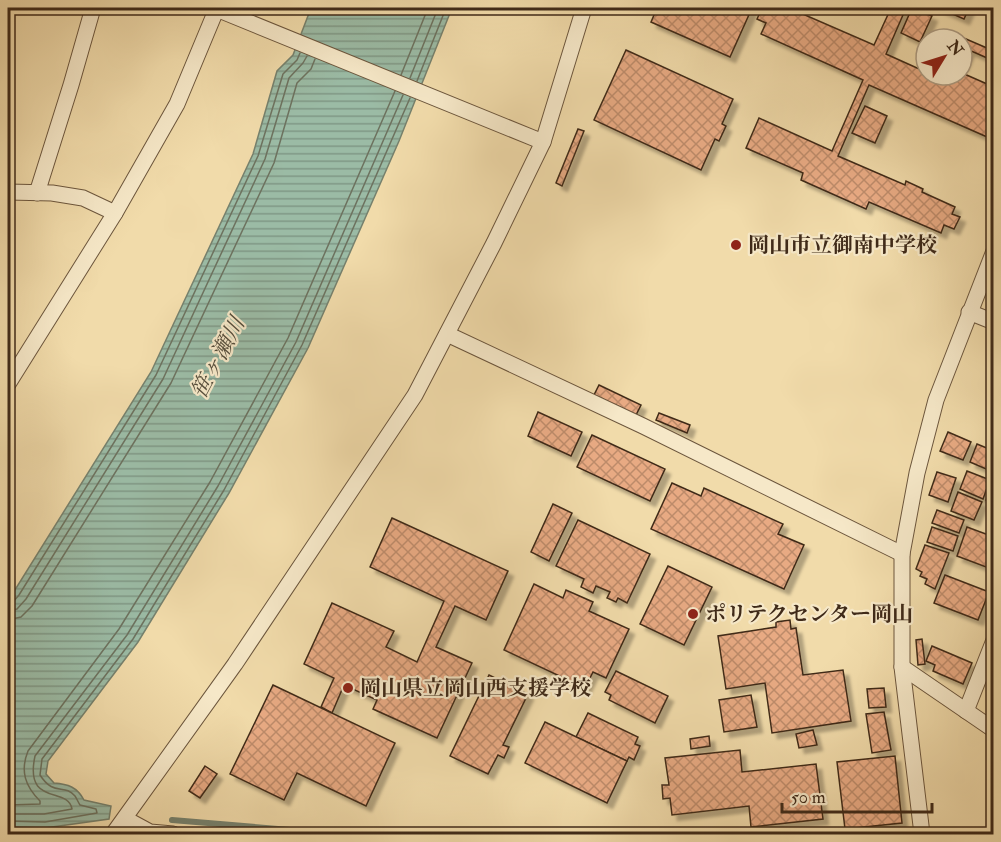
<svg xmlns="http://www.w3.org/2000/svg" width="1001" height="842" font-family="'IM FELL Double Pica','Noto Serif JP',serif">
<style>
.water{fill:url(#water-rules);stroke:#76816d;stroke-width:1.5}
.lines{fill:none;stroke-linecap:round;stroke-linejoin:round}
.shore{stroke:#6d725f;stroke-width:1.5}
.stream{stroke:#76816d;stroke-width:6}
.building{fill:url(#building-cross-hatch);stroke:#3f2a19;stroke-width:1.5;filter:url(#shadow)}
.street-casing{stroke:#6c563d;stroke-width:17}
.street{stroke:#f6e8c8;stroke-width:15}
.poi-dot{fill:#8f2418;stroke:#f6e8c8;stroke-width:2}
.labels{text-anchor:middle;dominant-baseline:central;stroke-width:4.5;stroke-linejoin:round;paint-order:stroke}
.poi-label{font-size:21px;font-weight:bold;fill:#3f2a19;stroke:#f6e8c8;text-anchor:start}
.water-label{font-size:22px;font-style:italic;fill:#564e3c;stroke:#f6e8c8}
</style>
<defs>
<pattern id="water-rules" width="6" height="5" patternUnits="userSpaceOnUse" patternTransform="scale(1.5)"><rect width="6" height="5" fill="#9bbba5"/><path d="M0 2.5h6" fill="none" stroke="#809886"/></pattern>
<pattern id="building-cross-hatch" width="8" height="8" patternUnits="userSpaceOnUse" patternTransform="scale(1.5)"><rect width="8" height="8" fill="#e8aa83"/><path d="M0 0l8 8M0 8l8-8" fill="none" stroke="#bd8b6a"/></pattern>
<filter id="shadow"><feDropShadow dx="5.5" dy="5.5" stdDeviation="1.5" flood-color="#0004"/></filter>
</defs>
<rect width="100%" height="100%" fill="#f1dbaa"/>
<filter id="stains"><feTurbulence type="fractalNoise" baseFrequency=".00333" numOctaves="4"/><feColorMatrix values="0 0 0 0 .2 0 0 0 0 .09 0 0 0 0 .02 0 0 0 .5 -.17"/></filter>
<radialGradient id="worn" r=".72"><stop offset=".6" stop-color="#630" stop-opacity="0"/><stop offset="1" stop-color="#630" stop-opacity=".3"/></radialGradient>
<!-- water -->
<path class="water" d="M311,8H452L399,141L308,348L229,493L138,642L48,761L46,774L54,783C68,784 77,787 84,800L111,806L109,819L45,828L8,827V601L151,372L253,154L277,71L293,55Z"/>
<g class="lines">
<!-- shore -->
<g class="shore">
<polyline points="401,75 428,8"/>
<polyline points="410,78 438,8"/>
<polyline points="417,81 446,8"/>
<polyline points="8,604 13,602 19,595 156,375 258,156 283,74 297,60 300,53"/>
<polyline points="8,611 17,609 26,599 163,379 265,159 289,78 303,63 307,56"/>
<polyline points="8,620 21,617 32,606 171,383 274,163 297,83 311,69 315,59"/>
<path d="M8,805L40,804V801C25,786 20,771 28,751L119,629L210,482L288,338L395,91"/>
<path d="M8,814H44L72,809C68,786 24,807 35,756L127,635L218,486L296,342L403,95"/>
<path d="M8,821L45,822L97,813L96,809L80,805C78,802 77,799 75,796C64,783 54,797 40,775L42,759L133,639L224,490L302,345L410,98"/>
</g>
<!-- stream -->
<polyline class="stream" points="172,820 338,834"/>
</g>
<!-- building -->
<g class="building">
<polygon points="657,8 752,8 730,57 651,22"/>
<polygon points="762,8 789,8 874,45 891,8 906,8 886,54 926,72 926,75 962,75 962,73 994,87 994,140 869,85 838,156 905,185 906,181 923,189 922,192 955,207 952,214 960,217 954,229 944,225 941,233 869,202 866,209 801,180 803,173 746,148 759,118 832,151 863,80 761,34 766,23 757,19"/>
<polygon points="912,8 932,16 920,42 901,33"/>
<polygon points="939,8 969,8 964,19"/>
<polygon points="959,36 994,51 994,61 969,50 962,67 962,39 958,39"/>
<polygon points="626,50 733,99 722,124 726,126 719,141 715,139 701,170 594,120"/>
<polygon points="865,106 887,116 875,143 852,133"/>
<polygon points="578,129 584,131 562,186 556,183"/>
<polygon points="599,385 641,405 636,415 594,395"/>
<polygon points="538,412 582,432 571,456 528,436"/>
<polygon points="659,413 690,425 687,433 656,420"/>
<polygon points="948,432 971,442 963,460 940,451"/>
<polygon points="592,435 665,469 650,501 577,467"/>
<polygon points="977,444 994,451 993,472 970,462"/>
<polygon points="967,471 990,480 983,499 960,489"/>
<polygon points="937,472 956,478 948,502 929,495"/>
<polygon points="994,480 994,503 986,500"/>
<polygon points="672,483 701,496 704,488 783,524 778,534 804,545 784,589 651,529"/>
<polygon points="958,492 982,502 974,520 951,511"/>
<polygon points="553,504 572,513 549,561 531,552"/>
<polygon points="937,510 964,520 959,533 932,523"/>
<polygon points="392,518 508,571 486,620 455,606 436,647 472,663 437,738 373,709 377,700 344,685 332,713 321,707 334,678 304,664 332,603 394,631 386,647 417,662 444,601 370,567"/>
<polygon points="578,520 650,554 627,603 618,598 616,602 607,598 610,592 596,586 593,593 581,587 584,579 556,566"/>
<polygon points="932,527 958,536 953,551 927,542"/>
<polygon points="967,527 994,537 994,570 957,556"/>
<polygon points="925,545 949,553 935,589 925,584 927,579 920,576 922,572 916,569"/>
<polygon points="668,566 712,587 684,645 640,624"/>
<polygon points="945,575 989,592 978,620 934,603"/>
<polygon points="534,584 563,598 566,590 593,602 589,611 629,629 606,678 593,672 585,688 504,650"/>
<polygon points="790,620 791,629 796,628 803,675 843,670 851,721 772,733 765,683 726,689 718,636 776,627 776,622"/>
<polygon points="922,639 925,664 918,665 916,640"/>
<polygon points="932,646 972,663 963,684 933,671 935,665 926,661"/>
<polygon points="616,671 668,696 655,723 609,700 611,695 605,692"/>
<polygon points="489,675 528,694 503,745 509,747 504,758 498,755 488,774 450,756"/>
<polygon points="273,685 395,743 366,806 297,773 284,800 230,774"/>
<polygon points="884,688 886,707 869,708 867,689"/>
<polygon points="751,695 757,727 724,732 719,700"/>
<polygon points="884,712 891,750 872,753 866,714"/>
<polygon points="588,713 638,737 635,744 640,746 634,760 629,757 627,761 576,737"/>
<polygon points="545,722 627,761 607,803 525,763"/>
<polygon points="813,730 817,745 799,748 796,734"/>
<polygon points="709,736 710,746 691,749 690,739"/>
<polygon points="740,750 742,772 816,764 823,819 751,827 749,806 672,815 670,798 663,799 662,785 669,785 665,758"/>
<polygon points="895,756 902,823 845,829 837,762"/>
<polygon points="205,766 217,774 200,798 189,791"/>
</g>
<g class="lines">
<!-- street casing -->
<g class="street-casing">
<g id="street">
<polyline points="214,8 543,142"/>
<polyline points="8,192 52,193 83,198 115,213"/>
<polyline points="37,193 71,85 93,8"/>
<polyline points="969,312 994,322"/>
<polyline points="447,334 643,426 902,554"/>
<polyline points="8,384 115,213 177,104 217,8"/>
<polyline points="902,667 994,730"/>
<polyline points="966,711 994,640"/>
<polyline points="126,819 150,832 173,834"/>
<polyline points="113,834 235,664 415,395 494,243 543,142 584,8"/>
<polyline points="922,834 902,667 902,554 917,473 936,400 994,251"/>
</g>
</g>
<!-- street -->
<use href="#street" class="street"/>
</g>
<!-- markers -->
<g class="poi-dot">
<circle cx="736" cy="245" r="6"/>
<circle cx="693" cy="614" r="6"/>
<circle cx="348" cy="688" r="6"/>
</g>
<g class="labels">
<!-- poi labels -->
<g class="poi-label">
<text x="748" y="245">岡山市立御南中学校</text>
<text x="705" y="614">ポリテクセンター岡山</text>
<text x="360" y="688">岡山県立岡山西支援学校</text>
</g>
<!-- water labels -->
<g class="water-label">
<text transform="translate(218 358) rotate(-62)">笹ヶ瀬川</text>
</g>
</g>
<!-- margin -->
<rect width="1001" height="842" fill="none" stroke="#f1dbaa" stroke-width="30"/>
<rect x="9" y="9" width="983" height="824" fill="none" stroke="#3f2a19" stroke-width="3"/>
<rect x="15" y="15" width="971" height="812" fill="none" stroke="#3f2a19" stroke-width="1.5"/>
<!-- north arrow -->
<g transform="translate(944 57) rotate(52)"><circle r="28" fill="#f6e8c8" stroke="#ad9c82" stroke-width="1.5"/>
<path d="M0-4.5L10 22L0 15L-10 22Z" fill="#8f2418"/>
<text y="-9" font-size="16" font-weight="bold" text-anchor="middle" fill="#3f2a19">N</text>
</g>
<!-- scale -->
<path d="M782 803v9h150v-9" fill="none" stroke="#3f2a19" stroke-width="3"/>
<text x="791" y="803" font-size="18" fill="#3f2a19" stroke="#f6e8c8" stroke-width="4.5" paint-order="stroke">50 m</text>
<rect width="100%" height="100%" filter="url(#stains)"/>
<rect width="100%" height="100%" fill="url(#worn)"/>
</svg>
